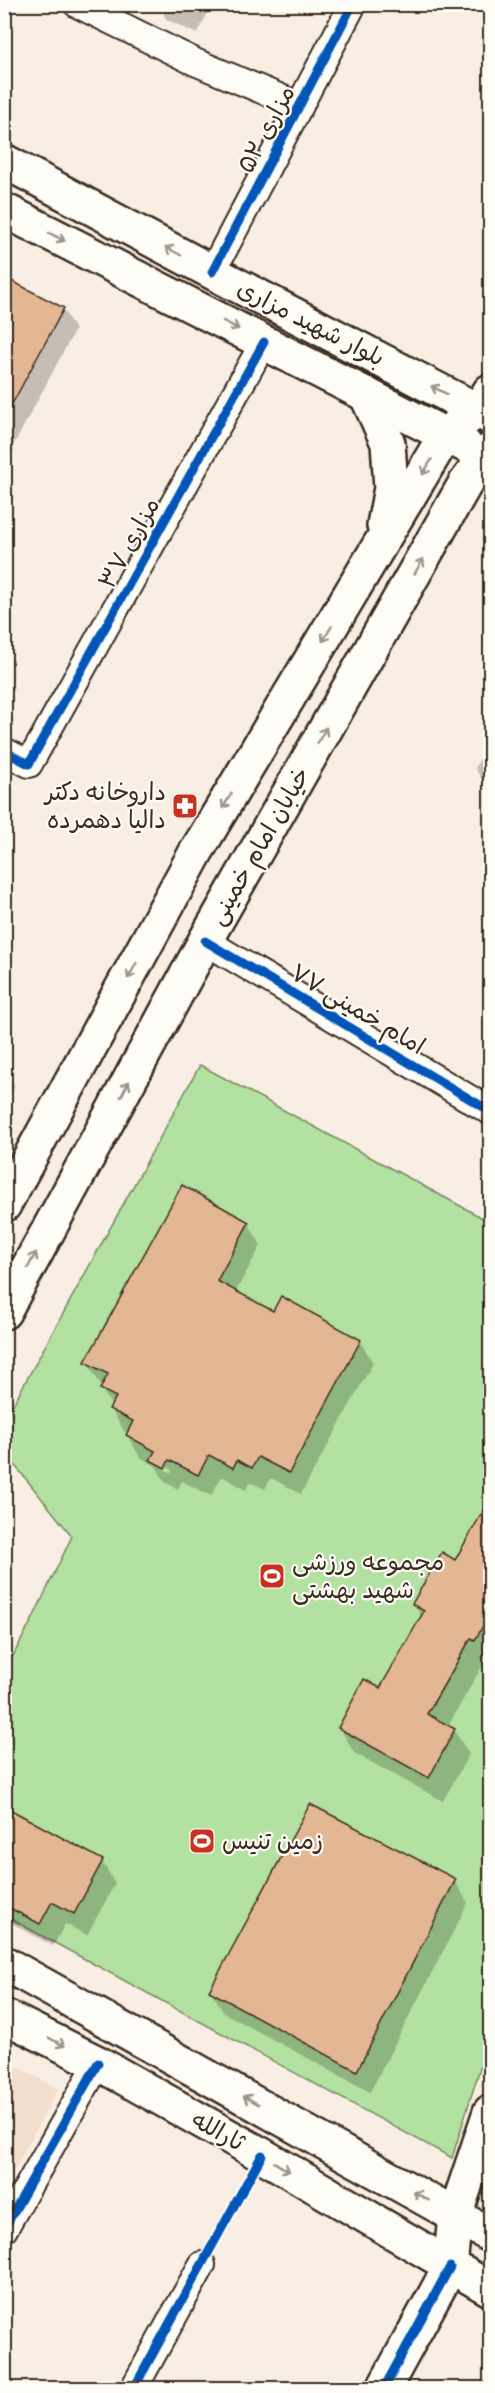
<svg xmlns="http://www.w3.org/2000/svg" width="495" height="2393" font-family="Caveat,'Playpen Sans Arabic',sans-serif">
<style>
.built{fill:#f2decb}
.green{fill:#b2e1a1;stroke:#768660;stroke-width:1.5}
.shadow{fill:#0003;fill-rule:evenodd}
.building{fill:#e3b794;stroke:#3b2a1e;stroke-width:1.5}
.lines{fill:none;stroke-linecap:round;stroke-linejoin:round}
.street-casing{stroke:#3b2a1e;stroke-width:30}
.secondary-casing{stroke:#3b2a1e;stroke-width:38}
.street{stroke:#fdfcf7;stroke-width:26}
.secondary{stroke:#fdfcf7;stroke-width:33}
.cycleway-casing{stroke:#fdfcf7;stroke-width:13}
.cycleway{stroke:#0057b8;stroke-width:9}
.oneway{stroke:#9c938a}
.labels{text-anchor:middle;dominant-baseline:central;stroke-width:4.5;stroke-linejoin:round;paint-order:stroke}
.street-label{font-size:24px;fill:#3b2a1e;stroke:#fdfcf7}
.poi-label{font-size:24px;fill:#3b2a1e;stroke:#fdfcf7;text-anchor:start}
</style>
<rect width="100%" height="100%" fill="#f8eee3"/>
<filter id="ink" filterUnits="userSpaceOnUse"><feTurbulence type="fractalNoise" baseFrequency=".0167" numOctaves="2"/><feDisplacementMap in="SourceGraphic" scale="12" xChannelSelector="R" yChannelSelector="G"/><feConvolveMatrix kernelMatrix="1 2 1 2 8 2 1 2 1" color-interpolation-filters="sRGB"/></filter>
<g filter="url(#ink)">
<!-- built -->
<polygon class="built" points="5,2060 58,2089 5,2187"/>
<!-- green -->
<polygon class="green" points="200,1065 490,1222 490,2036 452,2158 5,1916 5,1671 34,1616 72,1536 5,1453 5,1419"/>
<!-- shadow -->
<g class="shadow">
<polygon points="160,4 212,4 197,34 166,19"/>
<polygon points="4,281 63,309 75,330 12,448 14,450 4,469"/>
<polygon points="490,740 490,789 485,786 475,768"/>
<polygon points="4,1068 15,1086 4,1105"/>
<path d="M248,1223L261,1245L235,1293L273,1313L360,1341L373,1363L301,1494L271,1478L265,1489L250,1482L246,1490L222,1476L211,1496L182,1481L178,1489L165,1482L156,1466L140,1457L127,1435L128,1433L124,1431L111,1409L112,1407L102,1389L103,1386L100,1384L87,1362ZM162,1464L172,1470L171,1473L162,1468Z"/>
<polygon points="490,1502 490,1661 489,1663 485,1661 448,1726 454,1730 469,1754 443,1801 354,1753 340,1728 381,1690 422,1618 414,1604 456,1562"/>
<polygon points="4,1808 102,1861 115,1884 87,1935 65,1924 53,1946 4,1919"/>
<polygon points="455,1881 468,1903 370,2092 224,2013 211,1991"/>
</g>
<!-- building -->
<g class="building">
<polygon points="4,277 64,308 4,419"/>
<polygon points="182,1185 249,1222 217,1281 273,1311 281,1296 361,1340 289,1473 258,1457 252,1468 237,1460 233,1468 209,1455 198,1475 169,1460 165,1468 150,1460 155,1451 126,1435 133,1421 109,1409 116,1397 100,1389 108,1374 85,1362"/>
<polygon points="490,1499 490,1613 475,1640 471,1638 427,1714 455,1729 429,1778 338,1728 364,1679 380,1688 424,1611 412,1604 442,1552 455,1560"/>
<polygon points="310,1804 456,1879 357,2071 209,1991"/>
<polygon points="4,1806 103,1860 74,1914 52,1902 40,1924 4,1905"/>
</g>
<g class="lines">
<!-- street casing -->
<g class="street-casing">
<g id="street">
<polyline points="77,4 195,62 300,106"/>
<polyline points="212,272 353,4"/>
<polyline points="4,751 29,764 264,342"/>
<polyline points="205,941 490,1111"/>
<polyline points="4,2229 98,2063"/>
<polyline points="134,2388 202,2265"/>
</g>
</g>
<!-- secondary casing -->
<g class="secondary-casing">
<g id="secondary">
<polyline points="4,161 212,272 490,417"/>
<polyline points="4,210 465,445"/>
<polyline points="366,394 388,443 391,488 384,525"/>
<polyline points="4,1205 196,852 446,434 478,410 490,391"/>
<polyline points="4,1312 205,941 465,484 490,450"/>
<polyline points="4,1963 490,2235"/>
<polyline points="4,2016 98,2063 262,2155 490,2289"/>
<polyline points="384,2388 450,2267 455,2216 490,2112"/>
</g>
</g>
<!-- street -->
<use href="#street" class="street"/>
<!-- secondary -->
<use href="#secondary" class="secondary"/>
<!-- cycleway casing -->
<g class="cycleway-casing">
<g id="cycleway">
<polyline points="212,272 353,4"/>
<polyline points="4,751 29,764 264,342"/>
<polyline points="205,941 490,1111"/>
<polyline points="4,2229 98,2063"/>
<polyline points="134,2388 262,2155"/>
<polyline points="384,2388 450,2267"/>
</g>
</g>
<!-- cycleway -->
<use href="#cycleway" class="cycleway"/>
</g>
<!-- one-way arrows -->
<defs><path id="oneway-shaft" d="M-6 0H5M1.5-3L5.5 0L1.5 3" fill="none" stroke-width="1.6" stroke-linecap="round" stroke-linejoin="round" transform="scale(1.5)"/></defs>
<g class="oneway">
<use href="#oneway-shaft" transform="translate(57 237) rotate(27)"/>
<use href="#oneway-shaft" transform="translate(173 251) rotate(-152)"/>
<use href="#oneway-shaft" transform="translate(231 325) rotate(27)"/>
<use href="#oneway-shaft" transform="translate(439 390) rotate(-153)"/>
<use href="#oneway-shaft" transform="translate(427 467) rotate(121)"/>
<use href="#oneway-shaft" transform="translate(419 566) rotate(-60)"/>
<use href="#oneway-shaft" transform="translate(327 634) rotate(121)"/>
<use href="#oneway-shaft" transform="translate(322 735) rotate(-60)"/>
<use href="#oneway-shaft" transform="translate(227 801) rotate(121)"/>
<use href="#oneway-shaft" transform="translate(132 971) rotate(119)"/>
<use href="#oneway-shaft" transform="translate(125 1089) rotate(-62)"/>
<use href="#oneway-shaft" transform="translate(32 1260) rotate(-62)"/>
<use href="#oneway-shaft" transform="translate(57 2042) rotate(27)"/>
<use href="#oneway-shaft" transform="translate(251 2100) rotate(-151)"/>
<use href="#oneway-shaft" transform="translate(282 2167) rotate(31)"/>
<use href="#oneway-shaft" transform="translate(421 2196) rotate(-151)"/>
</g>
</g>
<!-- icons -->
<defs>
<g id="pharmacy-square" transform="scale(1.35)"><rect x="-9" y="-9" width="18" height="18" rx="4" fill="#c8321e" stroke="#fdfcf7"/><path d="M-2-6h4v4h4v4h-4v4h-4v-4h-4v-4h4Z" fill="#fff"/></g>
<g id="stadium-square" transform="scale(1.35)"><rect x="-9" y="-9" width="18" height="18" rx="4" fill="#c8321e" stroke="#fdfcf7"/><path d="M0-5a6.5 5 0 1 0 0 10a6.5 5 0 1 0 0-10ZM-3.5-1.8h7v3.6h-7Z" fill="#fff"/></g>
</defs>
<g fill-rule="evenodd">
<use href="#pharmacy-square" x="185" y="806"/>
<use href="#stadium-square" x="272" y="1576"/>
<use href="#stadium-square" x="202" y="1841"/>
</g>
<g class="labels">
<!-- street labels -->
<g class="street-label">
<text transform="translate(266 129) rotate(-62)">مزاری ۵۲</text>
<text transform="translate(311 323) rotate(27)">بلوار شهید مزاری</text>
<text transform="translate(129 543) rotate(-61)">مزاری ۳۷</text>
<text transform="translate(259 846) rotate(-60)">خیابان امام خمینی</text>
<text transform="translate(358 1009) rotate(31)">امام خمینی ۷۷</text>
<text transform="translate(218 2131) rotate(29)">ثارالله</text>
</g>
<!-- poi labels -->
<g class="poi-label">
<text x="166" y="792" text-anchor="end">داروخانه دکتر<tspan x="166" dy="28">دالیا دهمرده</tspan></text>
<text x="292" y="1562">مجموعه ورزشی<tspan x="292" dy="28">شهید بهشتی</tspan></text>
<text x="222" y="1841">زمین تنیس</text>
</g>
</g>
<!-- margin -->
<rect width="495" height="2393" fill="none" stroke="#fdfcf7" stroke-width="24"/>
<rect x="12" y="12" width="471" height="2369" fill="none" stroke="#3b2a1e" stroke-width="2" filter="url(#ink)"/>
</svg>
